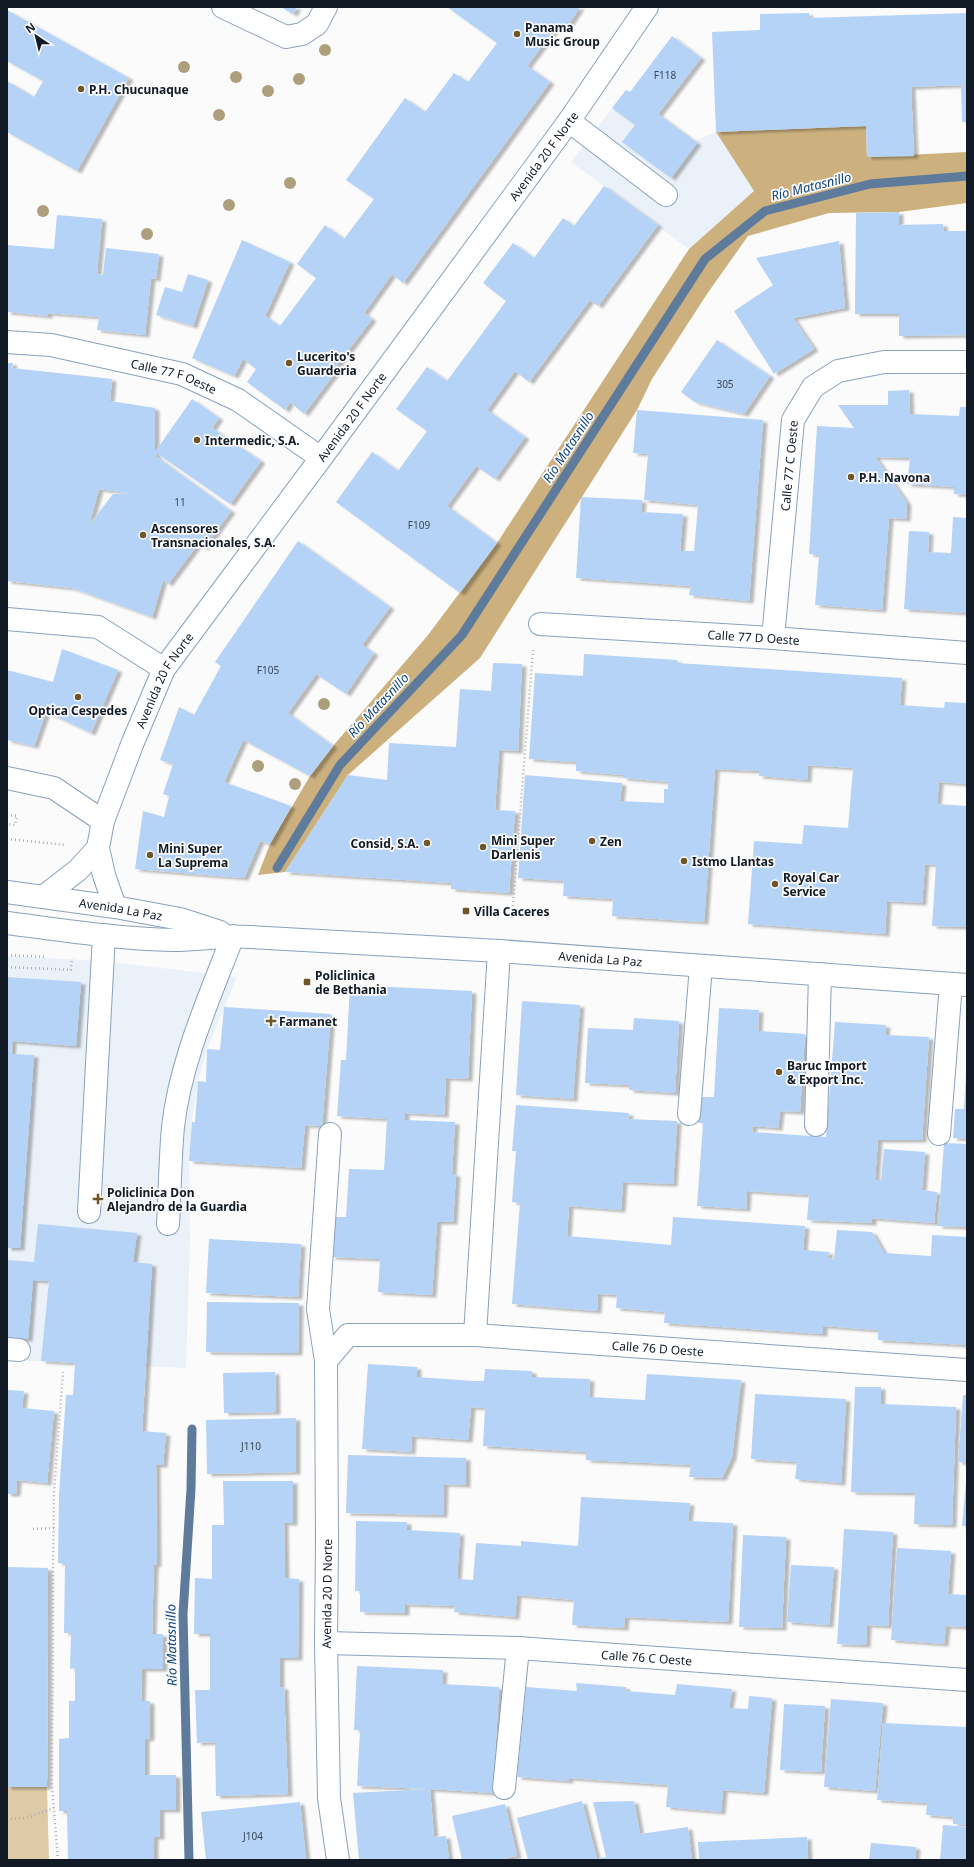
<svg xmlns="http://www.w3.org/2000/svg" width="974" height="1867" font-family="'Noto Sans',sans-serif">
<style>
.built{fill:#ebf1f8}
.green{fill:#decaa6}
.forest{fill:#ccb17f}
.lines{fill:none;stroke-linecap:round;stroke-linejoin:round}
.stream{stroke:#5f7b9c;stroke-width:9}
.building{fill:#b5d3f6;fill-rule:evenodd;filter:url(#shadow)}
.minor-casing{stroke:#89a1bd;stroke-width:24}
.major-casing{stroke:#89a1bd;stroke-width:24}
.path{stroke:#acafb2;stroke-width:2.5;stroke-dasharray:1 3;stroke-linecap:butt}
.minor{stroke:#fff;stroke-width:22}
.major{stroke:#fff;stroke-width:22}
.tree{fill:#ad9e7c}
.poi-dot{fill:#6e5626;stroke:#fbfbfb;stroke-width:1.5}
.labels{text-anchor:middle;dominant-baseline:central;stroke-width:3.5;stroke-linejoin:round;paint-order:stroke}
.number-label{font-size:10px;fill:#3a4859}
.poi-label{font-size:12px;font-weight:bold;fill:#111a25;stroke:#fbfbfb;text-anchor:start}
.street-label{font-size:12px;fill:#111a25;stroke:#fbfbfb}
.water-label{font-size:13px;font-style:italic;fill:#12467b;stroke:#fbfbfb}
</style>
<defs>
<filter id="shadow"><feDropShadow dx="4.5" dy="2.5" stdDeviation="1" flood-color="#0004"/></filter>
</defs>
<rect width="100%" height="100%" fill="#fbfbfb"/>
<!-- built -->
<g class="built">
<polygon points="626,90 695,141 716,132 754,191 689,249 571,162"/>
<polygon points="7,956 102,961 237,977 207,1049 198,1081 192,1122 189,1161 190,1237 186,1368 7,1360"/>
</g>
<!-- green -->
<polygon class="green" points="7,1787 47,1787 49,1860 7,1860"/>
<!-- forest -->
<polygon class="forest" points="866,126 867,157 967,152 967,203 899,212 829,213 748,236 707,294 652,379 637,410 480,658 348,775 285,872 258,875 270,844 310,776 333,746 428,635 497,543 689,249 754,191 716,132"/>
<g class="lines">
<!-- stream -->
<g class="stream">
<polyline points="277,868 340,765 462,635 705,259 765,211 870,184 967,176"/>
<polyline points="189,1860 183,1614 191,1489 192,1429"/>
</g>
</g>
<!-- building -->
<g class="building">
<polygon points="281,7 297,7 293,14"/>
<polygon points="447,7 580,7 565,30 558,25 527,66 550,82 433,242 403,283 392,274 364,313 372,319 335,368 337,370 304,414 290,402 285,410 247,382 256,369 243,359 234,376 192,358 242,240 290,262 265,316 280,326 316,278 297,264 325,225 344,239 374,199 346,180 405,98 425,112 454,73 468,82 497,43"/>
<polygon points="7,10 129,78 77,171 7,132 7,81 34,97 43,81 7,61"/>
<polygon points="809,13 809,18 967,13 967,122 962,122 961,85 911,87 914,156 867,157 866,126 716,132 712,32 760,30 760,14"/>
<polygon points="672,36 701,58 658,114 697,143 671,178 622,142 635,125 612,108 626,90 630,92"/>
<polygon points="604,186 658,225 598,306 590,300 529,382 515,371 487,410 525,437 495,479 476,466 447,506 497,543 460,593 336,502 372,452 398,471 427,431 396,409 427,367 447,381 506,301 483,283 513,243 534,258 563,218 574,226"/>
<polygon points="899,212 899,225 943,224 944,231 967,231 967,335 899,336 899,314 855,314 856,213"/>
<polygon points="57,215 102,219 97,274 103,275 106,248 159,254 156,279 151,278 145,335 97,330 99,317 48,313 48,316 7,312 7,245 54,249"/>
<polygon points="839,241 845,308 793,318 814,349 774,374 734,311 773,285 756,258"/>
<polygon points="188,274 208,280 193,326 156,315 165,287 182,292"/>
<polygon points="717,340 770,376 744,414 695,402 681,392"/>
<path d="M7,363H13L12,368L112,379L110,401L155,408V452L192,399L219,418L212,428L261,461L230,504L155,452L157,457L231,511L204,548L198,544L168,584L163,580L152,617L72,588L7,581ZM99,489L129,493L113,494L89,525Z"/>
<polygon points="909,390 910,414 959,416 960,407 967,407 967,495 954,494 954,487 907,484 910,458 875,457 907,503 906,519 889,518 882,610 815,605 819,555 809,554 817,426 854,428 838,405 888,405 888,391"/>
<polygon points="637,410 763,420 749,601 689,595 691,586 576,578 581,497 642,500 641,512 683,514 680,551 694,551 698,505 644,500 648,454 633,453"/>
<polygon points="953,517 967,518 967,613 904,609 909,531 929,532 928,552 951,553"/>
<polygon points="298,541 390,607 362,645 374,653 346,694 316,674 288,713 333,746 310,776 243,740 224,782 291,806 270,844 260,841 244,878 135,869 143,811 164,817 169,796 163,794 173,764 160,760 179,707 194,715 221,666 215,662"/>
<polygon points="62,649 118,670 91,733 46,712 34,746 7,740 7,670 53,682"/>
<polygon points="584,654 677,660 677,663 902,678 900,705 944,708 945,702 967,703 967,784 939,782 937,804 967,806 967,927 932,926 936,865 925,864 922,903 887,901 885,934 748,924 754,841 802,844 804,825 848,828 853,768 808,765 807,780 759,776 759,771 715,769 704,922 612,916 613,899 563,896 564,881 518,878 525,775 622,783 620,801 664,803 664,789 668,789 668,782 623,778 623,775 576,771 576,762 529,759 535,673 583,676"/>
<polygon points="493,663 522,664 518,751 499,750 495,810 515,811 509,893 451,889 451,883 285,872 348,775 387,780 389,743 456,747 460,689 491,691"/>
<polygon points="7,977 81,982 76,1046 12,1041 11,1054 34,1055 20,1248 7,1248"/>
<polygon points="350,985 472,991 468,1079 446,1078 444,1115 405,1113 405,1120 455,1122 452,1174 456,1174 453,1222 437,1222 432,1295 378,1292 380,1259 331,1257 333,1217 346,1217 349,1169 384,1170 387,1119 337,1116 341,1060 346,1060"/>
<polygon points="522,1001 580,1005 573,1099 516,1095"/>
<polygon points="224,1007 331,1014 322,1126 305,1125 301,1168 189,1161 192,1122 195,1122 198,1081 206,1082 207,1049 220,1050"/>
<polygon points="719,1008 759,1010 758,1031 805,1034 800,1112 780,1111 778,1128 753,1126 752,1132 826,1137 835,1022 886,1025 885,1035 929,1037 922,1140 878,1140 875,1180 881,1180 884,1149 925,1152 922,1190 937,1192 934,1223 872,1218 872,1223 807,1220 809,1195 747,1191 746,1209 697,1206 703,1123 698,1123 699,1097 714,1097"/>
<polygon points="634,1018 679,1021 675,1093 629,1090 629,1085 585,1083 588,1028 633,1030"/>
<polygon points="966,1074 967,1139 953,1138 955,1109 964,1109"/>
<polygon points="516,1105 629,1113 628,1119 677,1121 673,1184 623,1182 621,1210 569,1206 567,1236 671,1245 673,1217 805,1226 803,1250 829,1252 828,1258 834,1259 837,1230 872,1232 884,1253 931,1256 932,1235 967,1237 967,1345 878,1340 878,1330 823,1326 823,1334 664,1323 665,1312 616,1308 617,1295 598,1294 597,1311 512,1304 520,1203 512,1202 516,1151 512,1151"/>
<polygon points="944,1143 967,1144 967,1227 938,1226"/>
<polygon points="38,1224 137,1233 133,1262 152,1264 142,1431 166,1433 163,1465 156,1465 157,1565 154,1564 152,1634 163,1634 163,1669 142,1669 141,1701 150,1701 150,1738 145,1739 145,1775 176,1775 176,1810 160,1810 160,1837 154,1837 154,1860 68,1860 67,1811 59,1811 59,1739 69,1738 69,1701 75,1701 75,1668 70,1669 71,1633 64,1633 65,1564 58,1563 59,1494 66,1395 73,1395 75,1363 41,1361 49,1281 33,1280 28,1339 7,1338 7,1260 34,1262"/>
<polygon points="209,1239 301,1244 298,1297 206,1293"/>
<polygon points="207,1302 299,1303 298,1353 206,1352"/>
<polygon points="368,1364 417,1367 417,1377 474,1381 484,1381 485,1369 532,1371 532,1377 590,1379 589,1397 645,1400 647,1374 741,1380 732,1457 722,1478 689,1477 691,1465 586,1460 586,1452 483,1446 485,1408 471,1407 468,1440 412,1436 411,1452 362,1449"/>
<polygon points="275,1372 276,1412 224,1413 223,1373"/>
<polygon points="855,1387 881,1387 881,1404 956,1407 952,1525 914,1524 915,1493 851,1492"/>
<polygon points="7,1390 24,1391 22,1408 54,1411 47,1483 17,1480 16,1494 7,1494"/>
<polygon points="755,1394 846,1399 841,1483 795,1479 797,1462 751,1459"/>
<polygon points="963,1395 967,1395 967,1463 958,1462"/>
<polygon points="296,1418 296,1472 207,1474 206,1420"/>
<polygon points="348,1455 466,1458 466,1485 444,1484 443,1515 346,1513"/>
<polygon points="223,1481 293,1481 293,1523 284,1523 285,1578 299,1579 298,1658 280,1658 280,1687 284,1687 288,1794 216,1796 215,1742 197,1743 195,1690 210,1690 210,1634 194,1634 195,1578 212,1579 212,1525 224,1525"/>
<polygon points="966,1482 967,1482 967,1526 962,1526"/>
<polygon points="581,1497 690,1503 688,1521 733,1523 728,1622 625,1617 624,1628 572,1625 574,1600 517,1595 515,1617 454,1612 455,1606 405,1604 405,1613 360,1612 360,1591 355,1591 356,1521 407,1522 407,1530 460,1533 457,1579 473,1580 476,1543 521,1546 521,1541 578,1546"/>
<polygon points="844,1529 893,1532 888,1626 867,1625 866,1645 837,1644"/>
<polygon points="743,1535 786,1537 782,1628 739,1627"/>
<polygon points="897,1548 951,1551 948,1594 967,1595 967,1627 946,1626 944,1644 891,1640"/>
<polygon points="791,1565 834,1567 829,1625 787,1622"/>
<polygon points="7,1567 48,1568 47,1787 7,1787"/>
<polygon points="357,1666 443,1670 442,1684 499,1687 493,1793 430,1789 434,1837 446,1836 449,1860 359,1860 353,1793 428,1789 357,1786 360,1730 354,1730"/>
<polygon points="576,1683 626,1687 626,1691 675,1695 677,1684 732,1689 729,1708 748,1709 749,1696 772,1698 764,1793 723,1790 721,1812 666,1807 668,1785 569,1778 569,1781 517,1777 526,1687 577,1691"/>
<polygon points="831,1699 883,1703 875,1791 824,1787"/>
<polygon points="784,1704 825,1706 821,1772 780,1770"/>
<polygon points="883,1723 967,1727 967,1825 953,1824 953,1817 926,1815 927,1803 877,1800"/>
<polygon points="582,1801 597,1859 606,1857 593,1802 634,1801 640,1834 688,1827 692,1860 528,1860 517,1818"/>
<polygon points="300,1802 306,1860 206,1860 201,1812"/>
<polygon points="505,1804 517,1856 498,1860 462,1860 452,1816"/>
<polygon points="943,1825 967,1827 967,1860 940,1860"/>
<polygon points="807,1837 808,1860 699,1860 698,1842"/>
<polygon points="871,1843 916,1847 915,1860 869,1860"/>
</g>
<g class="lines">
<!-- minor casing -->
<g class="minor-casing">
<g id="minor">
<polyline points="223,7 286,37 302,34 317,24 326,7"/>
<polyline points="569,121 666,195"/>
<path id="s1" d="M7,342L51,345L182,374L238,400L321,458"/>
<polyline points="7,619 98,627 164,669"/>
<path id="s2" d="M540,624L773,638L967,653"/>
<path id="s3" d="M773,638L793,420L813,387L838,371L884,362H967"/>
<polyline points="7,778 54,788 103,821"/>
<polyline points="43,897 78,870 98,848"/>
<path id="s4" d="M115,907L104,875L98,848L103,821L133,742L164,669L321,458L569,121L647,7"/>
<polyline points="689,1114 701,966"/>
<polyline points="816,1125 820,974"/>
<polyline points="939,1134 951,984"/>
<polyline points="89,1212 104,935"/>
<path d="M168,1224C170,1192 170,1159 173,1127C180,1062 210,996 233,936"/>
<polyline points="475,1335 499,951"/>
<polyline points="7,1349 19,1350"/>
<polyline points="326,1361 318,1309 330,1134"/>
<path id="s5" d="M326,1643L518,1648L967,1680"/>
<polyline points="504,1788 518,1648"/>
<path id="s6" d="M338,1860L329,1798L326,1643L327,1540L326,1361L348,1335H475L967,1370"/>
</g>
</g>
<!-- major casing -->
<g class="major-casing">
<g id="major">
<path id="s7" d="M7,892L115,907L180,919L220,932"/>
<path id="s8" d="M7,923C62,930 118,939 174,940C200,940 225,935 251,937L499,951L967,985"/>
</g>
</g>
<!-- path -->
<g class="path">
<polyline points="7,815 17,816 15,825 7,824"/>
<polyline points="7,839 66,845"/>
<polyline points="512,918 533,650"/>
<polyline points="7,955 47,957"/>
<polyline points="7,967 71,970 72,958"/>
<polyline points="33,1529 54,1528"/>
<polyline points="7,1819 26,1818 54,1808"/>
<polyline points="58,1860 52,1787 53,1570 54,1493 63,1372"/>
</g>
<!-- minor -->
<use href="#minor" class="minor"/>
<!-- major -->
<use href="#major" class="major"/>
</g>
<!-- trees -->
<g class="tree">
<circle cx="325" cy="50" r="6"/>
<circle cx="184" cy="67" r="6"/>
<circle cx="236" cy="77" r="6"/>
<circle cx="299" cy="79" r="6"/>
<circle cx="268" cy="91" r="6"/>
<circle cx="219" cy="115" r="6"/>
<circle cx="290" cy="183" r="6"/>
<circle cx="229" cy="205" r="6"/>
<circle cx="43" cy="211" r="6"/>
<circle cx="147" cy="234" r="6"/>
<circle cx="324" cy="704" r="6"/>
<circle cx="258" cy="766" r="6"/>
<circle cx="295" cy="784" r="6"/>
</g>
<!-- markers -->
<g class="poi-dot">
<circle cx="517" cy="34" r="4"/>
<circle cx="81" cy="89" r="4"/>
<circle cx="289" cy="363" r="4"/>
<circle cx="197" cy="440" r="4"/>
<circle cx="851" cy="477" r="4"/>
<circle cx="143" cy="535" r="4"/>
<circle cx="78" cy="697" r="4"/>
<circle cx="592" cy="841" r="4"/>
<circle cx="427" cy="843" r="4"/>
<circle cx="483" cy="847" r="4"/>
<circle cx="150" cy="855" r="4"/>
<circle cx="684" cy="861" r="4"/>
<circle cx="775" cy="884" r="4"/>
<rect x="462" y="907" width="8" height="8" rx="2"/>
<rect x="303" y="978" width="8" height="8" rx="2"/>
<path d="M269 1015h4v4h4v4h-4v4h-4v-4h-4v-4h4z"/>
<circle cx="779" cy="1072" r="4"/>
<path d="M96 1193h4v4h4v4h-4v4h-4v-4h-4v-4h4z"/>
</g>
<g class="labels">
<!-- number labels -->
<g class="number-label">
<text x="665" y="75">F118</text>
<text x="725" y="384">305</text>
<text x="180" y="502">11</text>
<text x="419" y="525">F109</text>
<text x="268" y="670">F105</text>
<text x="251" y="1446">J110</text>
<text x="253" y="1836">J104</text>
</g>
<!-- poi labels -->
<g class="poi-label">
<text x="525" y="27">Panama<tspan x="525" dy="14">Music Group</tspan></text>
<text x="89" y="89">P.H. Chucunaque</text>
<text x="297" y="356">Lucerito's<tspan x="297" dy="14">Guarderia</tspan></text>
<text x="205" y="440">Intermedic, S.A.</text>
<text x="859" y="477">P.H. Navona</text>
<text x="151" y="528">Ascensores<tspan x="151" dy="14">Transnacionales, S.A.</tspan></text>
<text x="78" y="710" text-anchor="middle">Optica Cespedes</text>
<text x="491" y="840">Mini Super<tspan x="491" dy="14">Darlenis</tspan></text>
<text x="600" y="841">Zen</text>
<text x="419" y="843" text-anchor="end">Consid, S.A.</text>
<text x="158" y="848">Mini Super<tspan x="158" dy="14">La Suprema</tspan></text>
<text x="692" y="861">Istmo Llantas</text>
<text x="783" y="877">Royal Car<tspan x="783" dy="14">Service</tspan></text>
<text x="474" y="911">Villa Caceres</text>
<text x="315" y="975">Policlinica<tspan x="315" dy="14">de Bethania</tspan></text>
<text x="279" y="1021">Farmanet</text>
<text x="787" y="1065">Baruc Import<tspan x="787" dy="14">&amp; Export Inc.</tspan></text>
<text x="107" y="1192">Policlinica Don<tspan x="107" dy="14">Alejandro de la Guardia</tspan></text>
</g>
<!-- street labels -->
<g class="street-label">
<text stroke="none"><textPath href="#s4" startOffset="891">Avenida 20 F Norte</textPath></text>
<text stroke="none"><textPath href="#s1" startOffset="171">Calle 77 F Oeste</textPath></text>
<text stroke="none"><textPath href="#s4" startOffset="567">Avenida 20 F Norte</textPath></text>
<text stroke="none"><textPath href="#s3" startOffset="173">Calle 77 C Oeste</textPath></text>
<text stroke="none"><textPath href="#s2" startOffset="214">Calle 77 D Oeste</textPath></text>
<text stroke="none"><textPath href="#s4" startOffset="243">Avenida 20 F Norte</textPath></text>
<text stroke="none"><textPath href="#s7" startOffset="115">Avenida La Paz</textPath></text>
<text stroke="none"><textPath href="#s8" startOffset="595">Avenida La Paz</textPath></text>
<text stroke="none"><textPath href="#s6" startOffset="844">Calle 76 D Oeste</textPath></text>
<text stroke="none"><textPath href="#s6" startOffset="267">Avenida 20 D Norte</textPath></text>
<text stroke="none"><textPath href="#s5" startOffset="321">Calle 76 C Oeste</textPath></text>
</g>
<!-- water labels -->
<g class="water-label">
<text transform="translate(811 186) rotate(-14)">Río Matasnillo</text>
<text transform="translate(568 447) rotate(-57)">Río Matasnillo</text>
<text transform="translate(378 705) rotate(-47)">Río Matasnillo</text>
<text transform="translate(171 1645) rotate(-91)">Río Matasnillo</text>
</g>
</g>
<!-- border -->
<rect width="974" height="1867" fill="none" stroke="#111a25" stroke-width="16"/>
<!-- north arrow -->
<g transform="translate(36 36) rotate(325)" stroke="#fbfbfb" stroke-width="3" paint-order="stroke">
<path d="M0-3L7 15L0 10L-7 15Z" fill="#111a25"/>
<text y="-6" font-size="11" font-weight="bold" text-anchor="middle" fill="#111a25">N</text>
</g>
</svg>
